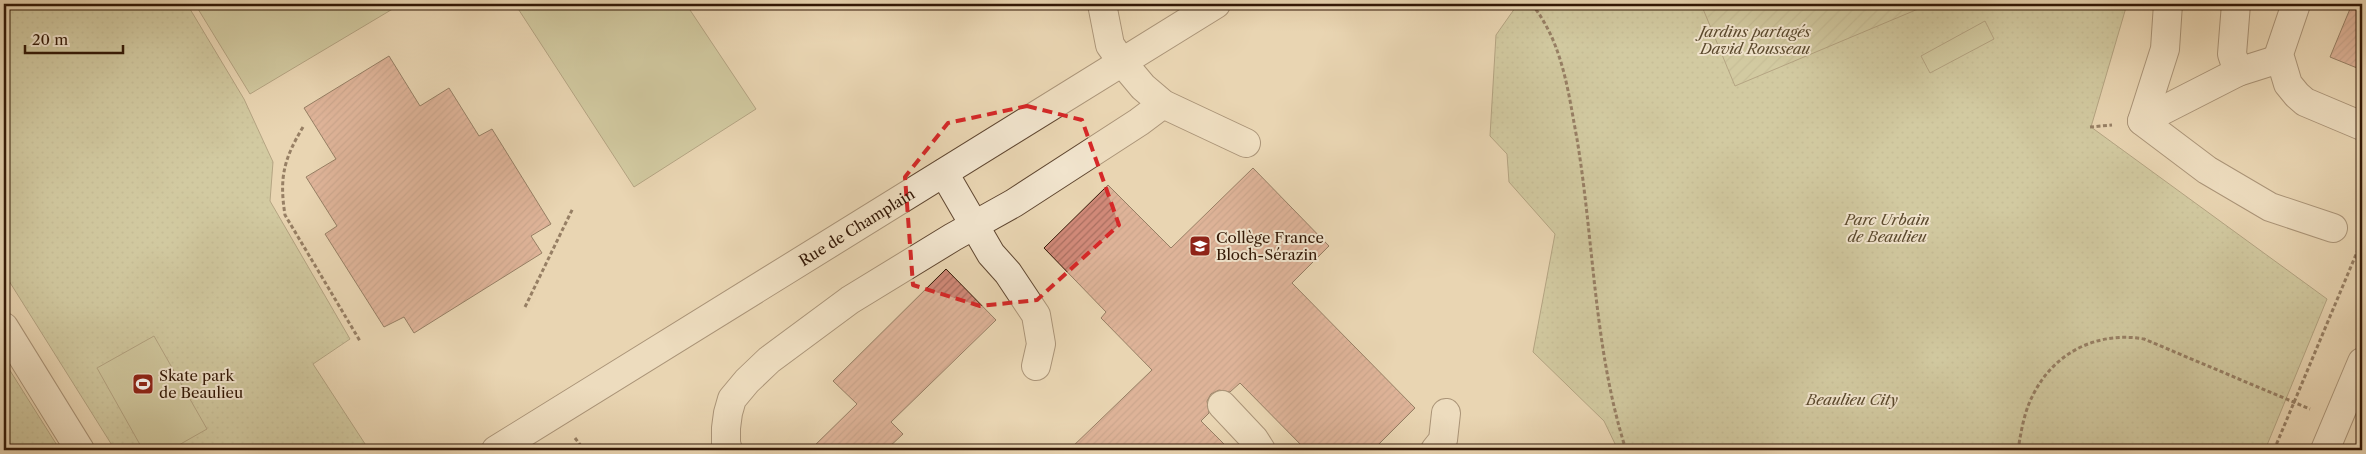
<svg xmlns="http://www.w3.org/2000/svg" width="2366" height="454" font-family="'Libre Caslon Text',serif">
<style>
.grass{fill:url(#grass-dots);stroke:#756a49}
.garden{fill:url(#garden-furrows);stroke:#756a49}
.pitch{fill:#b7bd8c;stroke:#756a49}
.building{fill:url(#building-hatch);stroke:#331806}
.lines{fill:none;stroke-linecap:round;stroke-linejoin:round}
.minor-casing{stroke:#604731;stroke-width:30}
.path{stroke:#331806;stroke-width:3;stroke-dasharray:4 2.5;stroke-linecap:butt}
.minor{stroke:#f1e4cd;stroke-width:28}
.marked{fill:none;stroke:#d62828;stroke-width:4;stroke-dasharray:10 6;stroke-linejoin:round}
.labels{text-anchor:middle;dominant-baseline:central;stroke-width:4;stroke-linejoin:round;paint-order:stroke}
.park-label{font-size:15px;font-style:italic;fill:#5b4a2e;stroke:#f1e4cd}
.street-label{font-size:15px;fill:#331806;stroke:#f1e4cd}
.poi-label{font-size:15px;fill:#331806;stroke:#f1e4cd;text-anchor:start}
</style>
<defs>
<pattern id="grass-dots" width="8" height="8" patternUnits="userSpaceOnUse" patternTransform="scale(1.25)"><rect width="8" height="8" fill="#b7bd8c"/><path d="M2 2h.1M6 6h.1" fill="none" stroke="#9ea277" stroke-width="1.8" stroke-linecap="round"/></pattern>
<pattern id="garden-furrows" width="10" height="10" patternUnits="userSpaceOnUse" patternTransform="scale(1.25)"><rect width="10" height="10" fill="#b7bd8c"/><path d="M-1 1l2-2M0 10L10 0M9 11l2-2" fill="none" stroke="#9ea277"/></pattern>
<pattern id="building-hatch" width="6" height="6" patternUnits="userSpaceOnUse" patternTransform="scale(1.25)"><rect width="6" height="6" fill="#d08978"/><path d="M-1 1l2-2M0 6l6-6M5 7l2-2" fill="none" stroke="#a96f60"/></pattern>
</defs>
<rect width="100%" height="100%" fill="#e9d5b2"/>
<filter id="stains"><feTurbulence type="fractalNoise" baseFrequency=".004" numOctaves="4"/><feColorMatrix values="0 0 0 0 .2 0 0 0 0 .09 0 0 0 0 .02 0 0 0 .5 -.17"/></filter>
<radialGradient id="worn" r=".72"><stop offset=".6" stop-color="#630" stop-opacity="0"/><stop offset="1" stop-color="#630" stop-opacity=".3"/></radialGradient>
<!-- grass -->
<g class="grass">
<polygon points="4,4 187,4 244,99 273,162 270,201 350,339 313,364 369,450 115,450 4,273"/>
<polygon points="1516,4 2127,4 2091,127 2327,299 2265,450 1618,450 1604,421 1533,352 1555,234 1509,182 1507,154 1490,136 1496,35 1515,8"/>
<polygon points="4,361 60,450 4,450"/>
</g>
<!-- garden -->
<polygon class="garden" points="1701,4 1930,4 1735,86"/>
<!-- pitch -->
<g class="pitch">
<polygon points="195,4 401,4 250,94"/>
<polygon points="515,4 686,4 756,109 634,187"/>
<polygon points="1985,21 1994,39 1930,73 1921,56"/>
<polygon points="154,336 207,429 170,450 143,450 97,368"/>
</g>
<!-- building -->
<g class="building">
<polygon points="2352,4 2362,4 2362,70 2330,57"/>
<polygon points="389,56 420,106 449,88 479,136 492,129 551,224 531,236 542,253 414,333 404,317 384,327 325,234 337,226 306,177 336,159 304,108"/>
<polygon points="1253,168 1329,246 1292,283 1415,408 1373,450 1306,450 1240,383 1230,392 1219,390 1211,394 1207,401 1209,413 1201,421 1230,450 1069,450 1152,370 1101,318 1106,312 1044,248 1108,185 1171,248"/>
<polygon points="946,269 996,320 891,422 903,434 886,450 810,450 857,404 833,381"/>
</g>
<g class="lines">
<!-- minor casing -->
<g class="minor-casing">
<g id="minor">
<polyline points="1102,4 1110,45 1122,62 1143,87 1163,104 1246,143"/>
<polyline points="2168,4 2165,49 2142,121 2207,170 2270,207 2333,228"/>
<polyline points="2236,4 2232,54 2238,72 2279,59"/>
<polyline points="2296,4 2279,54 2288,84 2297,95 2305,102 2362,126"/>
<polyline points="2142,121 2238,72"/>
<polyline points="944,173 991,254 1008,273 1036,315 1041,344 1036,366"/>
<polyline points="4,327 80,450"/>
<polyline points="1222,405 1254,439 1261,450"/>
<path id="s1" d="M496,450L1216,4"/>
<polyline points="728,450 726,443 726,428 728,413 732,399 747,381 769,360 850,300 953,237 1014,203 1139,122 1163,104"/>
<polyline points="1435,450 1443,440 1446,413"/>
<polyline points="2325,450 2362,362"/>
</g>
</g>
<!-- path -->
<g class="path">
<path d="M1532,4C1563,44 1568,91 1577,139C1594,242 1594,350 1626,450"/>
<path d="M303,127C284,159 279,177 285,215L360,341"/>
<polyline points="2090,127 2112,125"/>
<polyline points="525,307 573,208"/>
<polyline points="575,438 584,450"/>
<path d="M2018,450C2021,432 2024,412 2033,395C2054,352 2098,331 2144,339L2310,409"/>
<polyline points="2274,450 2360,245"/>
</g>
<!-- minor -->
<use href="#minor" class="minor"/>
</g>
<!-- marked area -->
<path d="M0 0H2366V454H0ZM1027,106L1082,120L1119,225L1037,300L980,306L913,285L905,177L948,123Z" fill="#e9d5b2" fill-opacity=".55" fill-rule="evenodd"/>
<path class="marked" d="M1027,106L1082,120L1119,225L1037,300L980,306L913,285L905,177L948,123Z"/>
<!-- icons -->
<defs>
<g id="school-square" transform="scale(1.125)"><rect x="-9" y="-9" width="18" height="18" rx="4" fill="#8f2418" stroke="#f1e4cd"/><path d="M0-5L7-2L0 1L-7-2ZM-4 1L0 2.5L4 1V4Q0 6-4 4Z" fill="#fff"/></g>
<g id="stadium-square" transform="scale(1.125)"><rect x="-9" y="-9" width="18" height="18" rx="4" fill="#8f2418" stroke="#f1e4cd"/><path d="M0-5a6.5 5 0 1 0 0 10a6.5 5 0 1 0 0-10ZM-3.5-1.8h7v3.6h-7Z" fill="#fff"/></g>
</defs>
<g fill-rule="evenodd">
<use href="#school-square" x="1200" y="246"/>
<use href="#stadium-square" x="143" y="384"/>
</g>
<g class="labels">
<!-- park labels -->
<g class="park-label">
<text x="1755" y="31">Jardins partagés<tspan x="1755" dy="17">David Rousseau</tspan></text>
<text x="1887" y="219">Parc Urbain<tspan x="1887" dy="17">de Beaulieu</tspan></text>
<text x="1852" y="399">Beaulieu City</text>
</g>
<!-- street labels -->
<g class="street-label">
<text stroke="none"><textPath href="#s1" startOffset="424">Rue de Champlain</textPath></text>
</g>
<!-- poi labels -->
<g class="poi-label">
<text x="1216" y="237">Collège France<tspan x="1216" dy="17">Bloch-Sérazin</tspan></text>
<text x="159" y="375">Skate park<tspan x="159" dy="17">de Beaulieu</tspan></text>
</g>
</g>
<!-- margin -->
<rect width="2366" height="454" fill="none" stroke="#e9d5b2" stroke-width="20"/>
<rect x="5" y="5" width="2356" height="444" fill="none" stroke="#331806" stroke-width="2.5"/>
<rect x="10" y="10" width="2346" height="434" fill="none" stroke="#331806"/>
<!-- scale -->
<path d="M25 45v8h98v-8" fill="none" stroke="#331806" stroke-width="2.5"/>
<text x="32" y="45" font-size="15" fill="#331806" stroke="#f1e4cd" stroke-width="4" paint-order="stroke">20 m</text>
<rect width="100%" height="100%" filter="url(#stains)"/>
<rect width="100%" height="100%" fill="url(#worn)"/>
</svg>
